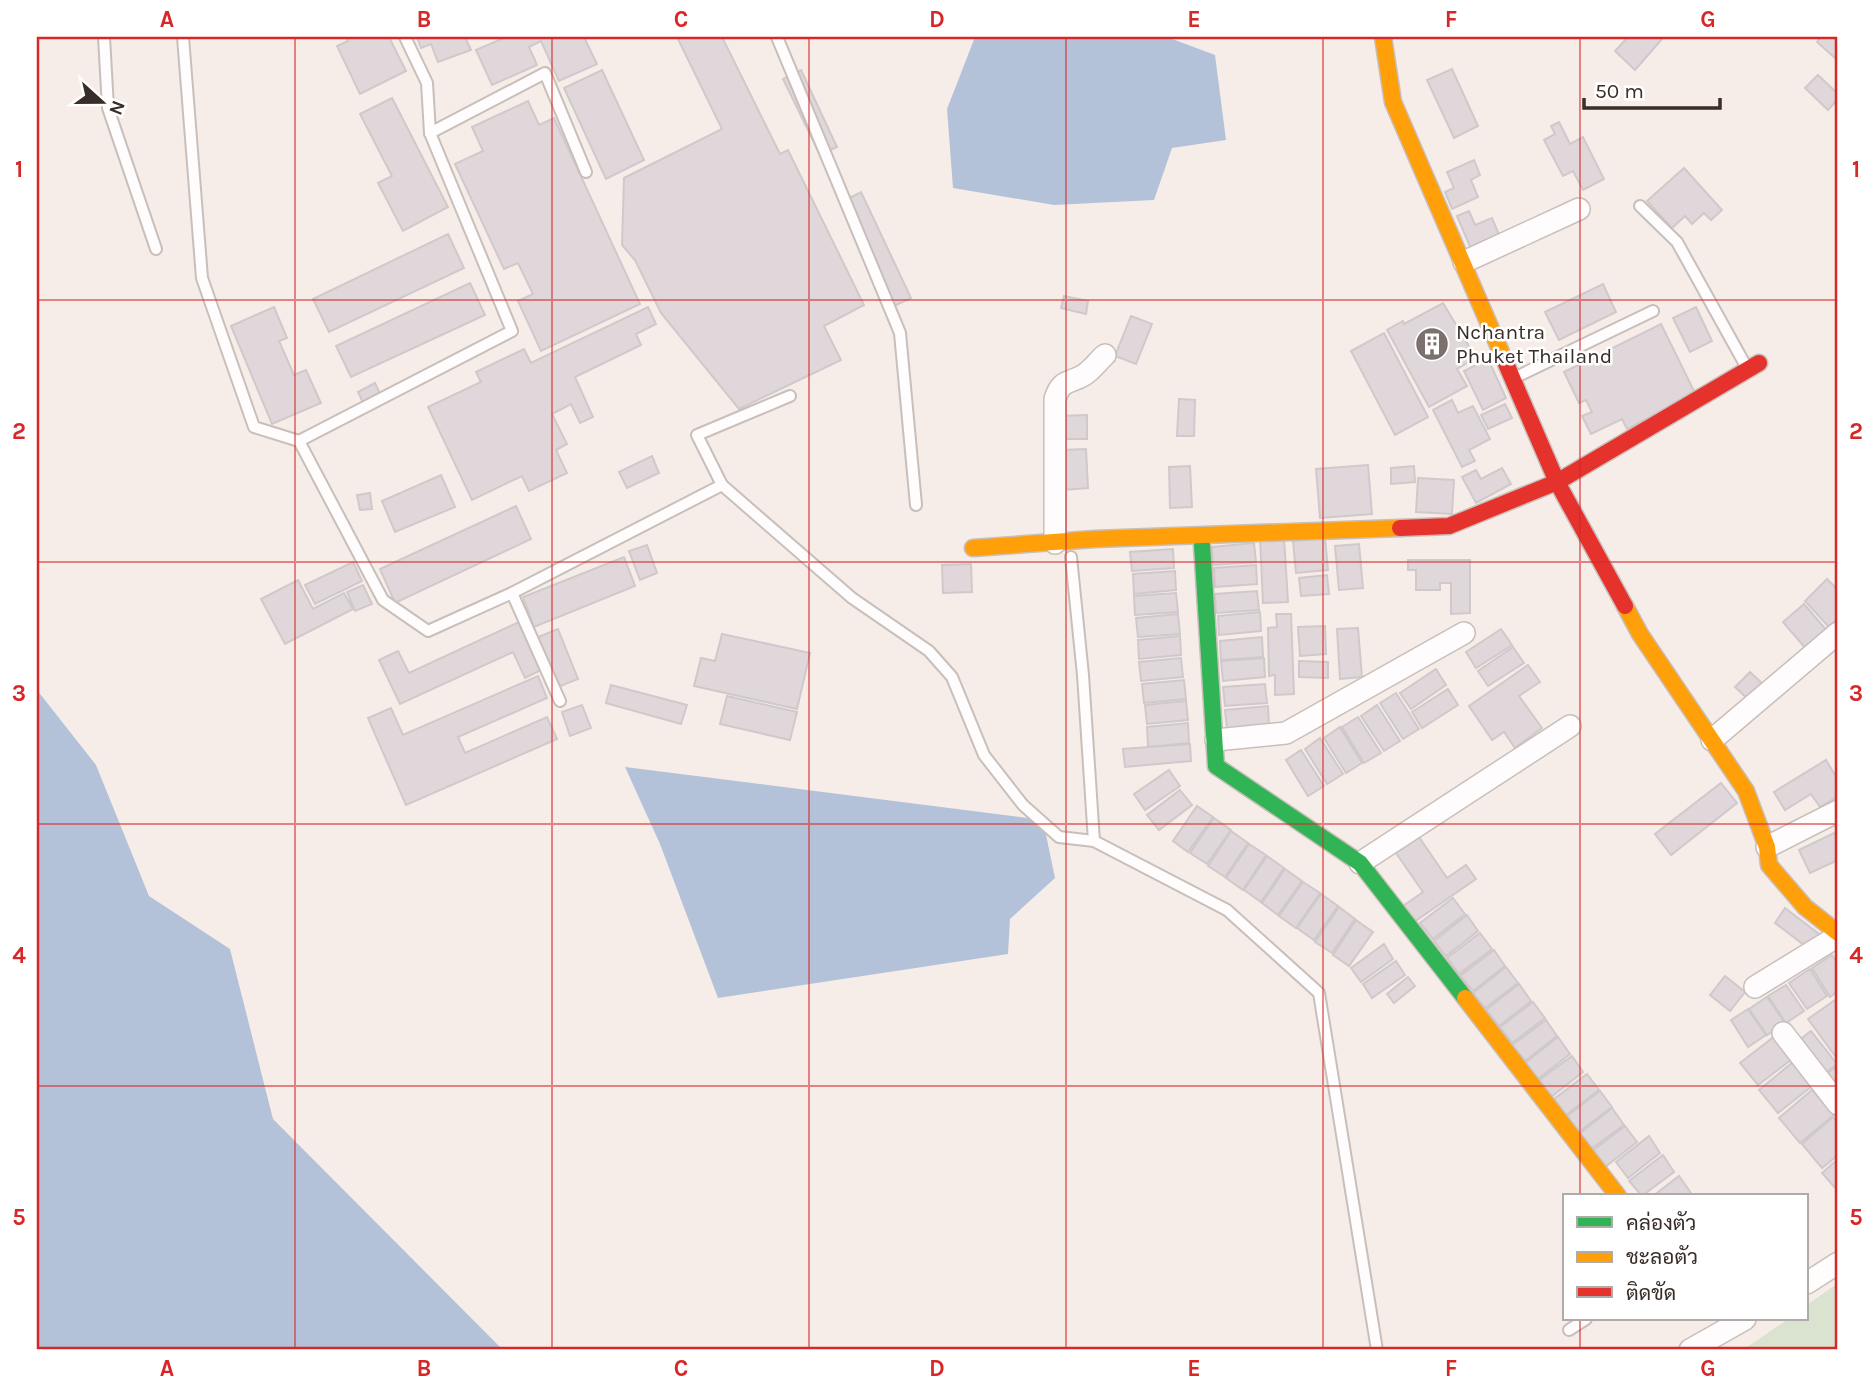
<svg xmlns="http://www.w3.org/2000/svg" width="1875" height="1387" font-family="Karla,Sarabun,sans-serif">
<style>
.green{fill:#dae3cf}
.water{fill:#b4c2d9}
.building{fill:#e0d7db;stroke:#d0c9cb;stroke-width:2}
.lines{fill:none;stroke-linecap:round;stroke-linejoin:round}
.lane-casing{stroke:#c9bfba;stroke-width:14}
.street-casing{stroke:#c9bfba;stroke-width:24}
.fast-casing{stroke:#c9bfba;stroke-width:19}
.slow-casing{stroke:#c9bfba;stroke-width:19}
.jam-casing{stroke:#c9bfba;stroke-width:19}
.lane{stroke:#fefcfc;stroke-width:10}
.street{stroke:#fefcfc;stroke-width:21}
.fast{stroke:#30b455;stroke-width:16}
.slow{stroke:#ff9f0a;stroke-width:16}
.jam{stroke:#e5322d;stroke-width:16}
.grid{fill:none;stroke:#d62828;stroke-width:2;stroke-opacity:0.55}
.labels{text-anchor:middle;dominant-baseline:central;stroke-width:5;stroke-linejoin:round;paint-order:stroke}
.poi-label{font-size:21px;fill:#382d27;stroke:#fff;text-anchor:start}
.neatline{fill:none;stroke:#d62828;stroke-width:2.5}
.grid-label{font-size:23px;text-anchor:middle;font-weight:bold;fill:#d62828}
</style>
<rect width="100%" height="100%" fill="#f7ede8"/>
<!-- green -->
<polygon class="green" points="1838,1283 1838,1350 1743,1350 1788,1319 1807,1319 1807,1305"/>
<!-- water -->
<g class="water">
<polygon points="975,37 1167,37 1215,55 1226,140 1172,148 1154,200 1054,205 953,188 947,109"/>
<polygon points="37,690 96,765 149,896 230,949 273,1119 503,1350 37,1350"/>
<polygon points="625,767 1043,820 1055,878 1010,919 1008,954 718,998 660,844"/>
</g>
<!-- building -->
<g class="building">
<polygon points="346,37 389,37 406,71 360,94 337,46 348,41"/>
<polygon points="417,37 465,37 471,50 438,62 431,44 421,48"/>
<polygon points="506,37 584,37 597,64 559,81 541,41 529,47 537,65 492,85 476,50"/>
<polygon points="677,37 722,37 780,154 788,150 864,305 824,326 841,360 739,409 661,313 635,260 622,245 624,178 722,129"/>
<polygon points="1628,37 1660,37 1662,39 1635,70 1615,51"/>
<polygon points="1821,37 1832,37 1838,42 1838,56 1836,59 1817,42"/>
<polygon points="1452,69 1478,126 1454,138 1427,80"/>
<polygon points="602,70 644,160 606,179 564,88"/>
<polygon points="801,70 837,147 820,155 783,79"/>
<polygon points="1818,75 1838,94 1838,99 1828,110 1805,88"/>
<polygon points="392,98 448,207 403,231 378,183 392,176 360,114"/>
<polygon points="528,101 539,125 554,118 640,304 541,351 518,301 533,294 518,263 504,269 455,164 483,151 472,127"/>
<polygon points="1559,122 1570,144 1583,137 1604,179 1583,190 1573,171 1563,176 1544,140 1555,134 1551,126"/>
<polygon points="1474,160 1480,175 1471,180 1478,197 1452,209 1445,192 1454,188 1447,172"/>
<polygon points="1684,168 1722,210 1711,220 1704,213 1692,224 1685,216 1672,228 1647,201"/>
<polygon points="861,192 911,298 890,308 840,203"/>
<polygon points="1469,211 1475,225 1492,218 1500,237 1471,249 1457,216"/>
<polygon points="448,234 464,268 329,332 313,299"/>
<polygon points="470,283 485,315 351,377 336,346"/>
<polygon points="1603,284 1616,312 1559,340 1545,312"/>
<polygon points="1064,296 1088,301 1086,314 1061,308"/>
<polygon points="1443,303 1476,358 1457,369 1467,386 1429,407 1387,330 1403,321 1404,324"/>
<polygon points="274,307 287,338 279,341 294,375 306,370 321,403 272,424 231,326"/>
<polygon points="648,307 656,324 636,334 641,345 575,377 593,417 580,423 571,404 552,414 567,444 556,450 567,473 529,491 522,476 472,500 428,407 481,382 476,372 524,349 531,363"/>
<polygon points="1696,307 1712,341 1690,352 1673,318"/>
<polygon points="1131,316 1152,324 1136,364 1115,356"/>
<polygon points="1661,324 1696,395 1627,429 1622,419 1591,434 1582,416 1592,412 1586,400 1579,403 1564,372"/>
<polygon points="1384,333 1428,417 1395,435 1351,351"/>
<polygon points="1488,359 1506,398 1483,410 1464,371"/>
<polygon points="375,383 382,398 365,407 358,392"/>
<polygon points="1179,399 1195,400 1194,436 1177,436"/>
<polygon points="1452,400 1458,413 1473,406 1490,439 1469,450 1475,461 1462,467 1433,410"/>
<polygon points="1505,404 1512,418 1488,429 1481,415"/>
<polygon points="1087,415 1087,439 1058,439 1058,416"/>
<polygon points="1086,449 1088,488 1063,490 1061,450"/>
<polygon points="652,456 659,473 627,488 619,472"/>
<polygon points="1368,465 1372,514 1320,518 1316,469"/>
<polygon points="1190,466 1192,507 1170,508 1169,467"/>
<polygon points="1414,466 1415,482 1391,484 1391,468"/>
<polygon points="1502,468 1511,484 1476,503 1462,477 1476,470 1481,479"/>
<polygon points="441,475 455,507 395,532 382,501"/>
<polygon points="1418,478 1454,480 1452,514 1416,512"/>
<polygon points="370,493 372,509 360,510 357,495"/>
<polygon points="516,506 531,539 395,603 380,569"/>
<polygon points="1284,537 1288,602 1263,603 1260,538"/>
<polygon points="1325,538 1328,570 1296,573 1293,541"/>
<polygon points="1254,543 1256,562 1213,565 1212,547"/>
<polygon points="1359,544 1363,588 1339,590 1335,546"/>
<polygon points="647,545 657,573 640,580 629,551"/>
<polygon points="1173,549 1174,568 1132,571 1130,552"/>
<polygon points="624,557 635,586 534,627 523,597"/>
<polygon points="1408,560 1470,560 1470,613 1451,614 1451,583 1440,583 1440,590 1416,590 1416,570 1408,570"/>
<polygon points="353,562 362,581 315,604 305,585"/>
<polygon points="971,564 972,592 943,593 942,565"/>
<polygon points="1256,565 1257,584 1215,587 1214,568"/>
<polygon points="1175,571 1176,590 1134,594 1133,574"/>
<polygon points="1327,575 1329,594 1301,596 1299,578"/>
<polygon points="1827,579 1838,590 1838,618 1829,627 1805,601"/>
<polygon points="298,580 313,609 344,593 353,609 285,644 261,599"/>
<polygon points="363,585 372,604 355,611 347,592"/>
<polygon points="1257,591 1259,610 1216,613 1215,594"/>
<polygon points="1176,593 1178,612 1135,615 1134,596"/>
<polygon points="1804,604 1828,632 1807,650 1783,622"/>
<polygon points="1260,612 1261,631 1219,635 1218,616"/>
<polygon points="1178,614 1180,634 1138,637 1136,618"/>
<polygon points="1276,614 1291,614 1294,694 1275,695 1275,675 1269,676 1268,628 1277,627"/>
<polygon points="521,621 543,669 525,678 513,652 400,704 379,660 398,651 409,673"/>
<polygon points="1325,626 1326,654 1300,656 1298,627"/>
<polygon points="1358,628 1362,677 1340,679 1337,629"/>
<polygon points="558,629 578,679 558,687 538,637"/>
<polygon points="1501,629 1512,645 1476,668 1466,652"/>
<polygon points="722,634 810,653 797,709 694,686 701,658 715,661"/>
<polygon points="1180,636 1181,655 1139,659 1138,640"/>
<polygon points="1262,637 1263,657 1221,660 1220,641"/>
<polygon points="1513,647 1524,663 1488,686 1478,671"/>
<polygon points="1181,658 1183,677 1141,681 1139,662"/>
<polygon points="1264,658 1265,677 1223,681 1221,661"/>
<polygon points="1299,661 1328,662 1328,678 1299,677"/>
<polygon points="1528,665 1540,682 1519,696 1542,728 1515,748 1504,732 1492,740 1469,706"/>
<polygon points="1436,669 1446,685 1411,709 1400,693"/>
<polygon points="1750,672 1765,686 1750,701 1735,687"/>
<polygon points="538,676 547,698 458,737 465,753 547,717 557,739 406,805 368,718 391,708 403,735"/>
<polygon points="1184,680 1186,699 1144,703 1142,684"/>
<polygon points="1265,684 1267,703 1225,706 1223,687"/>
<polygon points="611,685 687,705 681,724 606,703"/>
<polygon points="1448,689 1458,705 1422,728 1412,712"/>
<polygon points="1396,693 1419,729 1403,739 1380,703"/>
<polygon points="727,696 797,712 790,740 720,724"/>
<polygon points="1186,701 1188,720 1147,724 1145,705"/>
<polygon points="582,705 591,728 570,736 562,712"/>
<polygon points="1377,705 1400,741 1384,751 1361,716"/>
<polygon points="1268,706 1269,725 1227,729 1225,710"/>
<polygon points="1358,717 1381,753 1364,763 1342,727"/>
<polygon points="1188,723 1189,743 1148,747 1147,727"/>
<polygon points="1340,727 1362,763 1346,773 1324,738"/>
<polygon points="1320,738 1343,774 1327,784 1305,749"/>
<polygon points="1190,744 1191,761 1125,767 1123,749"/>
<polygon points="1301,750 1324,786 1308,796 1286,760"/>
<polygon points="1826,760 1838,780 1838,796 1820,807 1811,794 1785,810 1774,792"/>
<polygon points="1169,770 1180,786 1145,810 1134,794"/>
<polygon points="1721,783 1737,803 1671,855 1655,834"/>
<polygon points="1180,790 1192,805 1159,830 1147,815"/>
<polygon points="1197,806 1213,817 1188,852 1173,841"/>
<polygon points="1214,818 1231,830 1207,864 1190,853"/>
<polygon points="1231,831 1248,843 1225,877 1208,866"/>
<polygon points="1838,831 1838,860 1810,873 1799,850"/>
<polygon points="1419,837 1447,878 1466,865 1476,879 1414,922 1403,906 1423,892 1396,853"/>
<polygon points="1249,844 1266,855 1243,890 1226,878"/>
<polygon points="1267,856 1284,868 1261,902 1244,890"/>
<polygon points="1285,869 1302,881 1278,915 1262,903"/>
<polygon points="1303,882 1320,893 1296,928 1279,916"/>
<polygon points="1321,894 1338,906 1314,940 1297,928"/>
<polygon points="1453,898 1465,914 1433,939 1420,923"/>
<polygon points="1339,907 1355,919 1332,953 1315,942"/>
<polygon points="1785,908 1819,934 1808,948 1775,923"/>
<polygon points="1467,915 1478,931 1446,956 1434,941"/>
<polygon points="1356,920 1373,932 1349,966 1333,955"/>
<polygon points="1480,933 1492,949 1459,974 1447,958"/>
<polygon points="1384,944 1393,959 1361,982 1351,968"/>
<polygon points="1494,950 1505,966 1473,991 1460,976"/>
<polygon points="1832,955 1838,964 1838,991 1830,997 1812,968"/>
<polygon points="1396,961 1405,975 1372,998 1363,984"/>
<polygon points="1506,967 1518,983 1485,1008 1473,993"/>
<polygon points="1810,969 1827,996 1807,1009 1789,983"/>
<polygon points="1725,976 1745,992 1730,1011 1710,995"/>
<polygon points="1408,977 1415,986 1394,1003 1387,994"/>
<polygon points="1519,984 1531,1001 1499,1026 1486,1010"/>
<polygon points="1786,985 1804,1011 1786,1023 1768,996"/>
<polygon points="1767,997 1785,1023 1767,1035 1749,1009"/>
<polygon points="1838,998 1838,1053 1835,1056 1808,1019"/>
<polygon points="1533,1002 1545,1018 1512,1043 1500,1027"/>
<polygon points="1748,1009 1766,1035 1748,1047 1731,1020"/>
<polygon points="1546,1020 1557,1036 1525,1061 1512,1045"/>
<polygon points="1811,1031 1837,1064 1823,1075 1797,1042"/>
<polygon points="1775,1036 1792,1059 1758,1085 1740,1063"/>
<polygon points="1558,1037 1570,1054 1538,1079 1525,1063"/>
<polygon points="1572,1056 1583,1072 1551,1097 1538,1081"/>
<polygon points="1793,1062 1812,1086 1778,1113 1759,1090"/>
<polygon points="1838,1065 1838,1086 1828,1073"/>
<polygon points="1587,1074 1599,1090 1566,1115 1554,1099"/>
<polygon points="1812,1090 1834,1115 1800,1143 1779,1118"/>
<polygon points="1600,1091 1612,1107 1579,1132 1567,1116"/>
<polygon points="1612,1108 1624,1125 1591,1149 1579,1134"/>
<polygon points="1833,1117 1838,1123 1838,1155 1822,1168 1802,1144"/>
<polygon points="1625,1126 1637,1142 1605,1167 1592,1151"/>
<polygon points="1649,1136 1660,1153 1628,1178 1616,1162"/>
<polygon points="1663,1155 1674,1172 1642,1196 1629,1181"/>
<polygon points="1838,1159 1838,1191 1822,1173"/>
<polygon points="1679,1176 1691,1193 1687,1196 1653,1196"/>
</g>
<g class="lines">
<!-- lane casing -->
<g class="lane-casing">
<g id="lane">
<polyline points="104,37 108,108 156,249"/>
<polyline points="183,37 202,278 254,427 299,441"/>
<polyline points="405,37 427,83 430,133 512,331 299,441 383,600 428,631 512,593 722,485 852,598 929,651 952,677 984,755 1023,805 1059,837 1094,841"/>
<polyline points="777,37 900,333 916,505"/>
<polyline points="430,133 545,73 586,172"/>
<polyline points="1640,206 1677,242 1747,368"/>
<polyline points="1516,377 1653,311"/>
<polyline points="722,485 697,435 790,396"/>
<polyline points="1071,557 1083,675 1094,841 1227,910 1319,993 1377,1350"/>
<polyline points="512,593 560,701"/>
<polyline points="1569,1330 1586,1319"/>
</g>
</g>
<!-- street casing -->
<g class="street-casing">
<g id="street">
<polyline points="1464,262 1579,209"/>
<path d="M1055,543V399C1061,379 1069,384 1084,375C1092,370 1098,361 1105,355"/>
<polyline points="1216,740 1286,733 1464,633"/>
<polyline points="1712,740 1838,633"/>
<polyline points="1767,847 1838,811"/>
<polyline points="1360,863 1570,726"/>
<polyline points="1755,987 1838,936"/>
<polyline points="1783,1033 1838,1104"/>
<polyline points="1807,1283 1838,1263"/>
<polyline points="1690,1350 1745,1319"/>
</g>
</g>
<!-- fast casing -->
<g class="fast-casing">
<polyline id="fast" points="1202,545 1216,766 1360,863 1465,998"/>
</g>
<!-- slow casing -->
<g class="slow-casing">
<g id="slow">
<polyline points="1383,37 1393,102 1504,359"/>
<polyline points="973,548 1095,539 1400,528"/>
<polyline points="1625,606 1640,634 1746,791 1767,847 1769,865 1805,907 1838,933"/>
<polyline points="1465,998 1618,1196"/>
</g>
</g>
<!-- jam casing -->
<g class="jam-casing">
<g id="jam">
<polyline points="1504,359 1557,482 1625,606"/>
<polyline points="1400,528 1449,526 1557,482 1759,363"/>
</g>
</g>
<!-- lane -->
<use href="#lane" class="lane"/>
<!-- street -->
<use href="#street" class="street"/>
<!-- fast -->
<use href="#fast" class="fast"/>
<!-- slow -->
<use href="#slow" class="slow"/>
<!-- jam -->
<use href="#jam" class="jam"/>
</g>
<!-- grid -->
<path class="grid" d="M295,37V1350M552,37V1350M809,37V1350M1066,37V1350M1323,37V1350M1580,37V1196M37,300H1838M37,562H1838M37,824H1838M37,1086H1838M1580,1319V1350"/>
<!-- icons -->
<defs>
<g id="building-disc" transform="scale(1.75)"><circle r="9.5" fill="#7b706b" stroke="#fff"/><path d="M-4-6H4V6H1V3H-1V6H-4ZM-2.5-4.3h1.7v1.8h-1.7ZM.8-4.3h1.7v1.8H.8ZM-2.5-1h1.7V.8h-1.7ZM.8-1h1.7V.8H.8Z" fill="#fff"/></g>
</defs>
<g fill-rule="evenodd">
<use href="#building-disc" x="1432" y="344"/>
</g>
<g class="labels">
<!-- poi labels -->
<g class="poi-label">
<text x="1456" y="332">Nchantra<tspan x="1456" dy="24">Phuket Thailand</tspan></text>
</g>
</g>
<!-- border -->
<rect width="1875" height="1387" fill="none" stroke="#ffffff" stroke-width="77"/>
<!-- legend -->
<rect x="1563" y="1194" width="245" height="126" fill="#ffffff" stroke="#afaba9" stroke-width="2"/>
<rect x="1577" y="1217" width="35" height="10" fill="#30b455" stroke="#afaba9" stroke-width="2"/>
<text x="1626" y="1230" font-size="21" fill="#382d27">คล่องตัว</text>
<rect x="1577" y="1252" width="35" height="10" fill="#ff9f0a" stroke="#afaba9" stroke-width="2"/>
<text x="1626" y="1264" font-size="21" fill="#382d27">ชะลอตัว</text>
<rect x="1577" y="1287" width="35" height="10" fill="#e5322d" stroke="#afaba9" stroke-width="2"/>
<text x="1626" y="1300" font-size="21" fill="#382d27">ติดขัด</text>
<!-- north arrow -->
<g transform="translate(102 102) rotate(111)" stroke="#ffffff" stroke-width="5" paint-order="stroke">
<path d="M0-5L12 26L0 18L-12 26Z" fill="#382d27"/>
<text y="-10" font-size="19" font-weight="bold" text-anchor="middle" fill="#382d27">N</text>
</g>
<!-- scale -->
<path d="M1584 98v10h136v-10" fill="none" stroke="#382d27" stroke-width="3.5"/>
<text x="1595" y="98" font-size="21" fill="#382d27" stroke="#ffffff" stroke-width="5" paint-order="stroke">50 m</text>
<rect x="38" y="38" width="1798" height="1310" class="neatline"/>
<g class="grid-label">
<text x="167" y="27">A</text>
<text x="424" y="27">B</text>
<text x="681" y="27">C</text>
<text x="937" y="27">D</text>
<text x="1194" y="27">E</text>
<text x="1451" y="27">F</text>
<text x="1708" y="27">G</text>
<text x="19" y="177">1</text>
<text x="1856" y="177">1</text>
<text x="19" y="439">2</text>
<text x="1856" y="439">2</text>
<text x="19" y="701">3</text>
<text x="1856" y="701">3</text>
<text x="19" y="963">4</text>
<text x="1856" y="963">4</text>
<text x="19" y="1225">5</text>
<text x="1856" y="1225">5</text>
<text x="167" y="1376">A</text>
<text x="424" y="1376">B</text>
<text x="681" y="1376">C</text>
<text x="937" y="1376">D</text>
<text x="1194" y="1376">E</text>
<text x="1451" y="1376">F</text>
<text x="1708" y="1376">G</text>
</g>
</svg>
